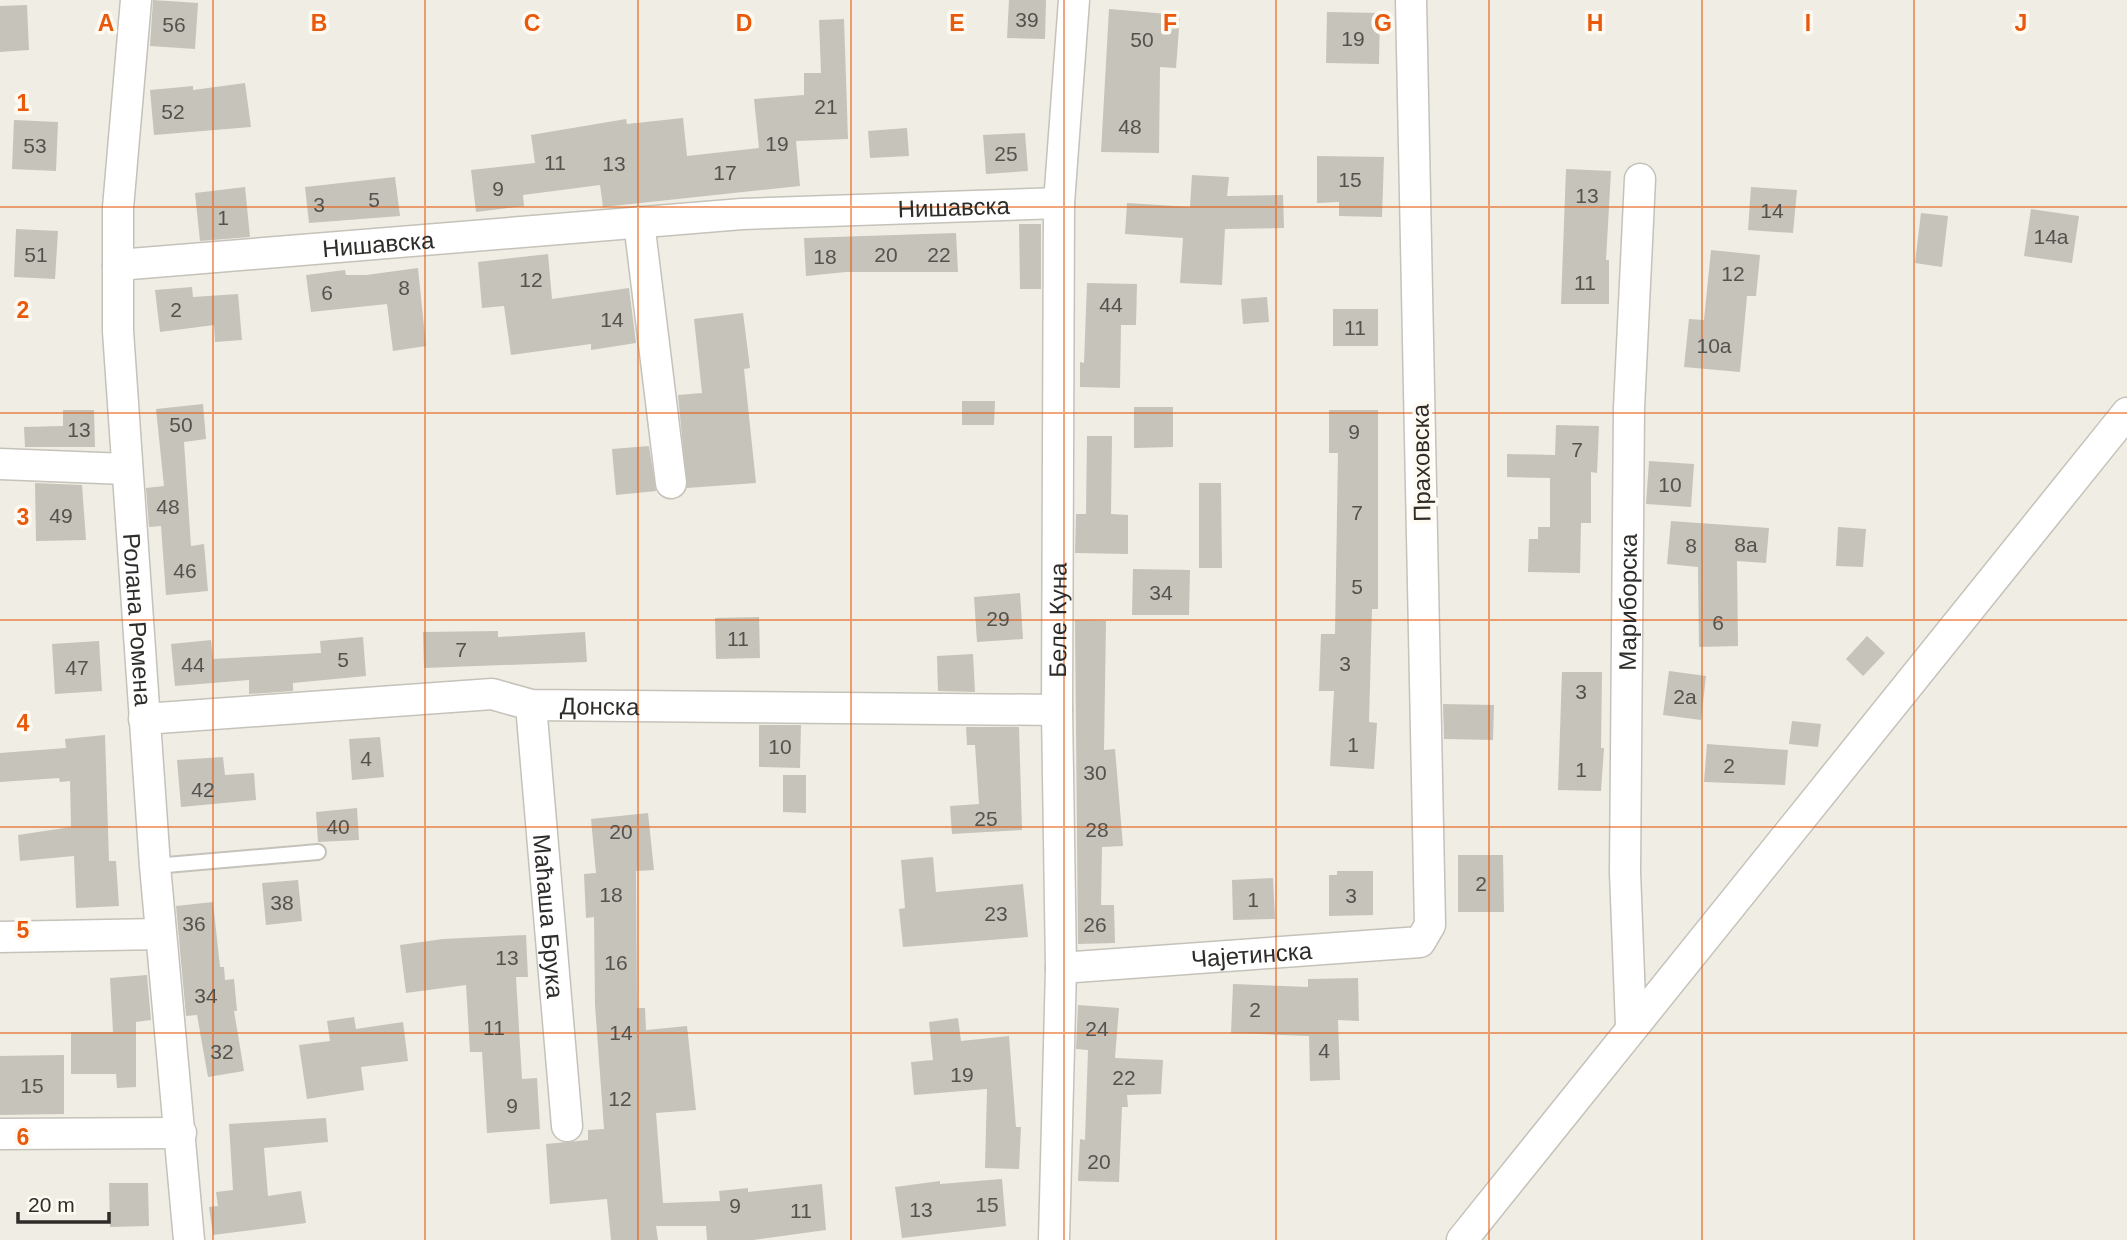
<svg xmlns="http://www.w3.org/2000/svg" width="2127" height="1240" font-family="Helvetica,sans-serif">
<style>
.building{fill:#c6c3bb}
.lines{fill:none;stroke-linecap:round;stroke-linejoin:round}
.lane-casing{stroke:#c5c2ba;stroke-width:18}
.street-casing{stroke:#c5c2ba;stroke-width:33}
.lane{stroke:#fff;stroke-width:14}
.street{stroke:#fff;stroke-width:30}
.grid{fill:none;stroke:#e8590c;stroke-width:2;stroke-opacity:0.55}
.labels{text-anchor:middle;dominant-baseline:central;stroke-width:7;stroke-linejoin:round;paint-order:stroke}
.number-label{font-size:21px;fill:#55524e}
.street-label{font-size:24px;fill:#2f2d2a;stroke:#fefaf2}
.grid-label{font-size:23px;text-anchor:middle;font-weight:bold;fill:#e8590c;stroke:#fefaf2;stroke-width:7;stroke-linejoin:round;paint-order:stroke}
</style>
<rect width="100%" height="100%" fill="#f0ede5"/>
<!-- building -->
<g class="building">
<polygon points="153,0 198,3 195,49 150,46"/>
<polygon points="1009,0 1046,0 1045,39 1007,38"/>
<polygon points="27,5 29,50 0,52 0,6"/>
<polygon points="1109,9 1180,15 1176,68 1160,67 1159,153 1101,152"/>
<polygon points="1327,12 1380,13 1379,64 1326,63"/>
<polygon points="844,19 848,139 796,141 800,186 603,207 600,185 523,195 524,206 476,212 471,170 535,163 531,135 626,119 627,124 683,118 687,156 759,148 754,99 804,95 804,73 821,73 819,20"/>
<polygon points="245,83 251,127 154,135 150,90 193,86 193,90"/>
<polygon points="14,120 58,122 56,171 12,169"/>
<polygon points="907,128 909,156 870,158 868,131"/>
<polygon points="1025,133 1028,171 986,174 983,135"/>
<polygon points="1317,156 1384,157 1382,217 1339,216 1339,202 1317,203"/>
<polygon points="1566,169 1611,171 1606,260 1609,260 1609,304 1561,304"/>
<polygon points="1192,175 1229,177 1227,196 1283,195 1284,228 1225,229 1222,285 1180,283 1183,238 1125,234 1127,203 1190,207"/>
<polygon points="395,177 400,216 309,223 305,187"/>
<polygon points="245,187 250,237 200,241 195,193"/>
<polygon points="1751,187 1797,190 1793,233 1748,230"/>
<polygon points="2031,209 2079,216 2072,263 2024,256"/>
<polygon points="1921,213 1948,216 1942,267 1915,263"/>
<polygon points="1019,224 1041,224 1041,289 1020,289"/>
<polygon points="16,229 58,231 55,279 14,277"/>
<polygon points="956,233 958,272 846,272 806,276 804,238"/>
<polygon points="1711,250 1760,255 1756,296 1747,296 1740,372 1684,367 1689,319 1704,320"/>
<polygon points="548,254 552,299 629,288 636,343 591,350 591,344 511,355 504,306 482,308 478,262"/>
<polygon points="418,268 426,346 393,351 387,304 311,312 306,275 345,270 346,275 366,275"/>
<polygon points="1087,283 1137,284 1136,325 1121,325 1120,388 1080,387 1080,362 1084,363"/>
<polygon points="192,287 193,297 238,294 242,340 215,342 214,325 160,332 155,290"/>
<polygon points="1267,297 1269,322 1243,324 1241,299"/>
<rect x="1333" y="309" width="45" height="37"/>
<polygon points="743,313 750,368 744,369 756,483 687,488 678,395 702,393 694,319"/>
<polygon points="962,401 995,401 994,425 962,425"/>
<polygon points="203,404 206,439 184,442 191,546 204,544 208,591 166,595 161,526 149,527 146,488 164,486 156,409"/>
<polygon points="1134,407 1173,407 1173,447 1134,448"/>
<polygon points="63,410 94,410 95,447 25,447 24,427 63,426"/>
<polygon points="1329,410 1378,410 1378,609 1372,609 1369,722 1377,723 1374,769 1330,766 1334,691 1319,691 1321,634 1335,634 1338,453 1329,453"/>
<polygon points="1556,425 1599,426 1597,473 1591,472 1591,523 1581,523 1580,573 1528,572 1529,539 1538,539 1538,527 1550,527 1550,478 1507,477 1507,454 1555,455"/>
<polygon points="1087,436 1112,436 1111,514 1128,515 1128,554 1075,553 1076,514 1086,514"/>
<polygon points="649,446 656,491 616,495 612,449"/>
<polygon points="1649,461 1694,464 1691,507 1646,504"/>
<polygon points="35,483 82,485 86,540 36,541"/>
<polygon points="1199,483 1221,483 1222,568 1199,568"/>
<polygon points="1671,521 1769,528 1766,563 1737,561 1738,646 1699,647 1698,567 1667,564"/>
<polygon points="1838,527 1866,529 1863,567 1836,566"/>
<polygon points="1133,569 1190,570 1189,615 1132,615"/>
<polygon points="1020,593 1023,639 977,642 974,597"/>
<polygon points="759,617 760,658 716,659 715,618"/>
<polygon points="1075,620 1106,621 1104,750 1115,749 1123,846 1102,847 1101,905 1114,905 1115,943 1078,944"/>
<polygon points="498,631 498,637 585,632 587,662 424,668 423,632"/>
<polygon points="1867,636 1885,653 1863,676 1846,659"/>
<polygon points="363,637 366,676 293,683 293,691 249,694 249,680 175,686 171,644 211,640 213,659 321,653 320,641"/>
<polygon points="99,641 102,691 55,694 52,644"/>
<polygon points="973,654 975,692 938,691 937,656"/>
<polygon points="1669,671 1706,676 1701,720 1663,715"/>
<polygon points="1562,672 1602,672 1601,748 1604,748 1601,791 1558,790"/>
<polygon points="1443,704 1494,705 1493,740 1444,739"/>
<polygon points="1792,721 1821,724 1818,747 1789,744"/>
<polygon points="759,725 801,725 800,768 759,767"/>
<polygon points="966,727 1019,727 1022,830 952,834 950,806 979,804 975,745 967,745"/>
<polygon points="105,735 109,861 116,861 119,906 76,908 74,856 20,861 18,835 71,827 70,781 60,782 59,778 0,782 0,753 66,748 65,739"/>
<polygon points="380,737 384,777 352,780 349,739"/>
<polygon points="1707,744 1788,750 1785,785 1704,782"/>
<polygon points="223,757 225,775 254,773 256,800 181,807 177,760"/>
<polygon points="783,775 806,775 806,813 783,812"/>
<polygon points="357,808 359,840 318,842 316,812"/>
<polygon points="648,813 654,870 636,871 637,1008 645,1008 646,1030 687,1026 696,1110 656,1113 663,1203 720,1201 719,1191 748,1188 748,1192 822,1184 826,1230 753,1240 707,1240 706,1226 656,1226 658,1240 611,1240 607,1199 550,1204 546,1144 588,1140 588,1130 604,1129 595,1005 594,917 586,918 584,874 596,873 591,819"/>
<polygon points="1458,855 1503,855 1504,912 1458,912"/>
<polygon points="933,857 936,892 1023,884 1028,937 903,947 899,909 905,908 901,860"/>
<polygon points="1337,871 1373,871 1373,915 1329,916 1329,875 1337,875"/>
<polygon points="1273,878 1275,919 1233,920 1232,880"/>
<polygon points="298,880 302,921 266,925 262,883"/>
<polygon points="213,902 220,967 224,967 225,980 234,979 237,1011 234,1011 244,1071 208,1077 197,1015 186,1016 176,906"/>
<polygon points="526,935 528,977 516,977 522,1079 537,1078 540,1129 487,1133 482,1052 470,1052 466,985 406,993 400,945 443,939"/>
<polygon points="147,975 151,1020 136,1022 136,1087 117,1088 116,1074 71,1074 71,1032 113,1032 110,978"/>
<polygon points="1358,978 1359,1021 1338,1020 1340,1080 1310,1081 1309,1036 1231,1033 1233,984 1308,987 1308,979"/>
<polygon points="1078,1005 1119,1008 1115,1058 1163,1060 1161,1094 1127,1095 1128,1107 1122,1107 1119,1182 1078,1181 1080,1139 1085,1140 1088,1050 1076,1049"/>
<polygon points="354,1017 356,1029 403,1022 408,1061 361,1067 364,1090 307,1099 299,1045 330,1041 327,1021"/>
<polygon points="958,1018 961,1041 1009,1036 1016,1127 1021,1127 1019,1169 985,1168 987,1089 914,1095 911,1062 933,1060 929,1022"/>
<polygon points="64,1055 64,1114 0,1115 0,1056"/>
<polygon points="326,1118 328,1142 264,1148 268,1196 301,1191 306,1223 213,1235 209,1207 218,1206 216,1192 233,1190 229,1124"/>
<polygon points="1002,1179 1006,1226 902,1238 895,1187 940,1181 940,1184"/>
<polygon points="109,1183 148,1183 149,1226 110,1227"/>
</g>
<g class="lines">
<!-- lane casing -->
<g class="lane-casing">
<polyline id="lane" points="155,866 318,852"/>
</g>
<!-- street casing -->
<g class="street-casing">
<g id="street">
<path id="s1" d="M136,0L118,208V331L155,866L189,1240"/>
<polyline points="639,222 671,483"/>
<path id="s2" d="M118,265L742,214L1059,203"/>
<polyline points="0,464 126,469"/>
<path id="s3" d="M531,705L567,1126"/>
<path id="s4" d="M144,719L492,694L531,705L1057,710"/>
<polyline points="0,937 160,934"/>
<path id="s5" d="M1061,968L1420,942L1430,925L1411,0"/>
<path id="s6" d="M1631,1026L1625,872L1629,408L1640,179"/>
<polyline points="0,1134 181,1133"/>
<path id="s7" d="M1054,1240L1061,968L1057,710L1059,203L1074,0"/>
<polyline points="1462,1240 2127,413"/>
</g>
</g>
<!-- lane -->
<use href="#lane" class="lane"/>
<!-- street -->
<use href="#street" class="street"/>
</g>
<!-- grid -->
<path class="grid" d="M213,0V1240M425,0V1240M638,0V1240M851,0V1240M1064,0V1240M1276,0V1240M1489,0V1240M1702,0V1240M1914,0V1240M0,207H2127M0,413H2127M0,620H2127M0,827H2127M0,1033H2127"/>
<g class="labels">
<!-- number labels -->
<g class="number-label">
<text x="1027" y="19">39</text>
<text x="174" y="24">56</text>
<text x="1353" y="38">19</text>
<text x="1142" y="39">50</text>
<text x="826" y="106">21</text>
<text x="173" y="111">52</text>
<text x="1130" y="126">48</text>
<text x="777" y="143">19</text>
<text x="35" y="145">53</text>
<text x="1006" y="153">25</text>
<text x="555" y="162">11</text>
<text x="614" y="163">13</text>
<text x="725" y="172">17</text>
<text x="1350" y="179">15</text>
<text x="498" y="188">9</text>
<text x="1587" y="195">13</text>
<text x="374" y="199">5</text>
<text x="319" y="204">3</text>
<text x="1772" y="210">14</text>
<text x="223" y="217">1</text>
<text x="2051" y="236">14a</text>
<text x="36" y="254">51</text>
<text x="886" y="254">20</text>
<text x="939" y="254">22</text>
<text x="825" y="256">18</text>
<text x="1733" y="273">12</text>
<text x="531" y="279">12</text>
<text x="1585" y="282">11</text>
<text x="404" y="287">8</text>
<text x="327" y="292">6</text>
<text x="1111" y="304">44</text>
<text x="176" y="309">2</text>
<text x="612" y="319">14</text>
<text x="1355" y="327">11</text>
<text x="1714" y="345">10a</text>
<text x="181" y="424">50</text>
<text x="79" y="429">13</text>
<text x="1354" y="431">9</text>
<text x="1577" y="449">7</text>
<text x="1670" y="484">10</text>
<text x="168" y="506">48</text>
<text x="1357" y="512">7</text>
<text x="61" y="515">49</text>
<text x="1746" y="544">8a</text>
<text x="1691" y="545">8</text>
<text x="185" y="570">46</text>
<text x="1357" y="586">5</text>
<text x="1161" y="592">34</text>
<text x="998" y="618">29</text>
<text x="1718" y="622">6</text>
<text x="738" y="638">11</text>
<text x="461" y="649">7</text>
<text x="343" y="659">5</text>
<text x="1345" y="663">3</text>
<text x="193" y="664">44</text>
<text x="77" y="667">47</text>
<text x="1581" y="691">3</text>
<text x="1685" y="696">2a</text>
<text x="1353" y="744">1</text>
<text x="780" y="746">10</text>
<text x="366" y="758">4</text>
<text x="1729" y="765">2</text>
<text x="1581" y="769">1</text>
<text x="1095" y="772">30</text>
<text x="203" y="789">42</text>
<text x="986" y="818">25</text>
<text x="338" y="826">40</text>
<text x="1097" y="829">28</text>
<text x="621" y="831">20</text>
<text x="1481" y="883">2</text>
<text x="611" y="894">18</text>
<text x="1351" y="895">3</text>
<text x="1253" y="899">1</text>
<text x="282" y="902">38</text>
<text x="996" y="913">23</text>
<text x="194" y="923">36</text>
<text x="1095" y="924">26</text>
<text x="507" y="957">13</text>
<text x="616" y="962">16</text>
<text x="206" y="995">34</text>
<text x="1255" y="1009">2</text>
<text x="494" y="1027">11</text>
<text x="1097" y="1028">24</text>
<text x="621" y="1032">14</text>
<text x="1324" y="1050">4</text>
<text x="222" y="1051">32</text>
<text x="962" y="1074">19</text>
<text x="1124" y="1077">22</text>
<text x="32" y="1085">15</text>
<text x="620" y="1098">12</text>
<text x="512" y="1105">9</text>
<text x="1099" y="1161">20</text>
<text x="987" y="1204">15</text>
<text x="735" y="1205">9</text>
<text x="921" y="1209">13</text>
<text x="801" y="1210">11</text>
</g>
<!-- street labels -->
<g class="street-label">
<text stroke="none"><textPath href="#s2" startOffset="838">Нишавска</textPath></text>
<text stroke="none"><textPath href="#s2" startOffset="261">Нишавска</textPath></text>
<text transform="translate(1421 463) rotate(-91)">Праховска</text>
<text stroke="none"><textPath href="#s6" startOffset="424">Мариборска</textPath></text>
<text stroke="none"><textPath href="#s1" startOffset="621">Ролана Ромена</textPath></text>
<text stroke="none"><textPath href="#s7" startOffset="620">Беле Куна</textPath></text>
<text stroke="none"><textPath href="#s4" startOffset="458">Донска</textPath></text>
<text stroke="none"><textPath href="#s3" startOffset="212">Маћаша Брука</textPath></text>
<text stroke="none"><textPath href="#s5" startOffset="191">Чајетинска</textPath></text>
</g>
</g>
<g class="grid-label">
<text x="106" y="31">A</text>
<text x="319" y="31">B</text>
<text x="532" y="31">C</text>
<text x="744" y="31">D</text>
<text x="957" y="31">E</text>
<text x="1170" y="31">F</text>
<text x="1383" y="31">G</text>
<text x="1595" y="31">H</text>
<text x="1808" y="31">I</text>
<text x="2021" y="31">J</text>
<text x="23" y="111">1</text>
<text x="23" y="318">2</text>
<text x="23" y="525">3</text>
<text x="23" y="731">4</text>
<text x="23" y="938">5</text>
<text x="23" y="1145">6</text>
</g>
<!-- scale -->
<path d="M18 1212v10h91v-10" fill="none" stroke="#2f2d2a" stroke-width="3.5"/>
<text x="28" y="1212" font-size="21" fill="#2f2d2a" stroke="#fefaf2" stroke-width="5" paint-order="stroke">20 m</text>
</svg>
